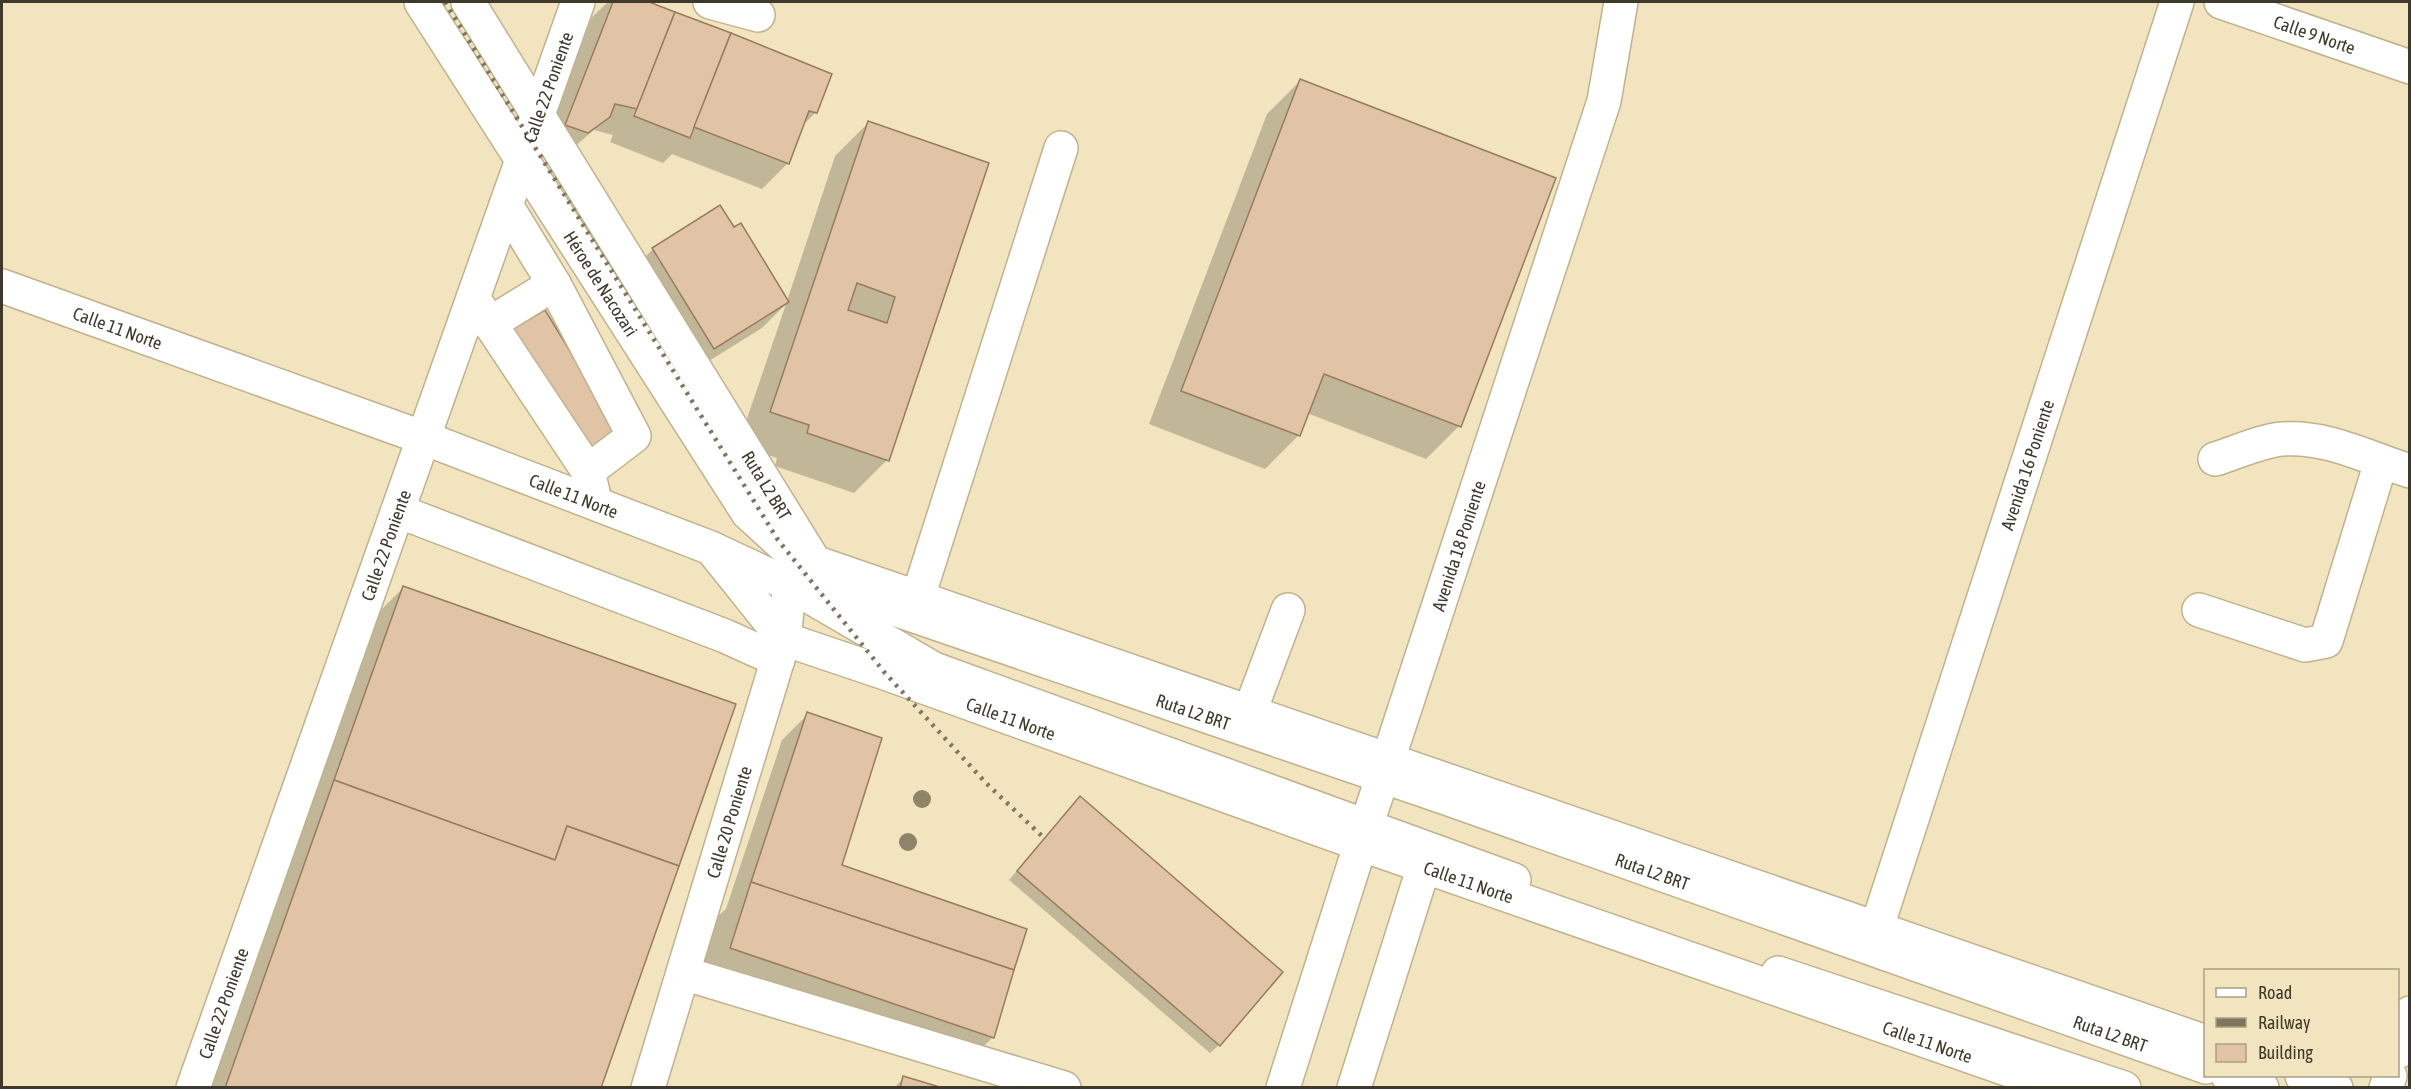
<svg xmlns="http://www.w3.org/2000/svg" width="2411" height="1089" font-family="'Asap Condensed',sans-serif">
<style>
.shadow{fill:#0003}
.building{fill:#e0c4a5;stroke:#967d5f;stroke-width:1.5;fill-rule:evenodd}
.lines{fill:none;stroke-linecap:round;stroke-linejoin:round}
.minor-casing{stroke:#bfb28d;stroke-width:36}
.major-casing{stroke:#bfb28d;stroke-width:36}
.minor{stroke:#fff;stroke-width:33}
.major{stroke:#fff;stroke-width:33}
.rail{stroke:#7e765f;stroke-width:4.5;stroke-dasharray:3 6;stroke-linecap:butt}
.tree{fill:#8e8468}
.labels{text-anchor:middle;dominant-baseline:central;stroke-width:5;stroke-linejoin:round;paint-order:stroke}
.street-label{font-size:18px;fill:#3e392a;stroke:#f2e4be}
</style>
<rect width="100%" height="100%" fill="#f2e4be"/>
<!-- shadow -->
<g class="shadow">
<polygon points="608,2 644,2 830,74 815,113 802,126 788,163 762,189 672,154 663,163 610,142 613,135 594,130 561,158 540,151 592,17"/>
<polygon points="1300,81 1554,178 1459,426 1426,459 1307,413 1298,436 1265,469 1149,424 1267,114"/>
<polygon points="868,123 987,164 887,460 854,493 775,466 777,458 738,445 786,304 762,328 688,374 627,275 653,249 720,207 787,301 835,156"/>
<polygon points="403,588 599,1088 205,1088 370,621"/>
<polygon points="808,714 840,866 993,1037 960,1070 698,981 718,916 726,909 782,740"/>
<polygon points="1074,805 1219,1045 1210,1053 1009,880"/>
<polygon points="904,1078 937,1088 894,1088"/>
</g>
<!-- building -->
<g class="building">
<polygon points="613,2 649,2 675,12 637,109 615,104 610,117 588,133 565,125"/>
<polygon points="675,12 731,33 690,138 634,116"/>
<polygon points="731,33 832,74 817,113 809,111 789,164 694,127"/>
<polygon points="1300,79 1556,178 1461,427 1324,374 1300,436 1181,391"/>
<path d="M868,121L989,163L889,461L807,433L809,425L770,412ZM857,283L895,297L887,323L848,310Z"/>
<polygon points="720,205 734,227 741,223 789,302 714,349 652,248"/>
<polygon points="545,310 619,432 583,453 509,331"/>
<polygon points="403,586 736,704 679,866 567,826 555,860 334,780"/>
<polygon points="807,712 882,738 842,865 1027,929 1014,970 751,882"/>
<polygon points="334,780 555,860 567,826 679,866 601,1088 225,1088"/>
<polygon points="1080,796 1283,972 1220,1046 1017,871"/>
<polygon points="751,882 1014,970 994,1038 730,948"/>
<polygon points="903,1076 943,1088 900,1088"/>
</g>
<g class="lines">
<!-- minor casing -->
<g class="minor-casing">
<g id="minor">
<path id="s1" d="M468,2L830,587L1443,797L2206,1067"/>
<polyline points="710,2 758,15"/>
<path id="s2" d="M2221,2L2410,67"/>
<polyline points="506,205 554,284 634,436 588,471"/>
<polyline points="473,298 588,471 593,492"/>
<polyline points="489,324 554,284"/>
<path d="M2215,459C2235,453 2263,440 2283,439C2328,436 2368,458 2410,471"/>
<polyline points="398,511 725,636 778,660"/>
<polyline points="711,548 788,584 934,669 1514,880"/>
<polyline points="918,597 1061,148"/>
<polyline points="2199,610 2305,645 2326,641 2381,462"/>
<polyline points="1250,711 1288,610"/>
<path id="s3" d="M1877,927L2177,2"/>
<polyline points="683,973 1064,1088"/>
<polyline points="1778,973 2124,1088"/>
<polyline points="2398,1052 2410,1013"/>
<polyline points="2228,1076 2262,1088"/>
<path id="s4" d="M193,1088L578,2"/>
<path id="s5" d="M648,1088L784,639L792,564"/>
<path id="s6" d="M1283,1088L1366,827L1604,101L1621,2"/>
<polyline points="1354,1088 1424,866"/>
<polyline points="2386,1088 2390,1076"/>
</g>
</g>
<!-- major casing -->
<g class="major-casing">
<g id="major">
<path id="s7" d="M421,2L748,513L794,555L2206,1042"/>
<path id="s8" d="M2,286L424,438L711,548L784,639L885,673L1360,844L2061,1088"/>
<polyline points="2302,1076 2336,1088"/>
</g>
</g>
<!-- minor -->
<use href="#minor" class="minor"/>
<!-- major -->
<use href="#major" class="major"/>
<!-- rail -->
<polyline class="rail" points="445,2 778,540 885,673 986,783 1044,838"/>
</g>
<!-- trees -->
<g class="tree">
<circle cx="922" cy="799" r="9"/>
<circle cx="908" cy="842" r="9"/>
</g>
<g class="labels">
<!-- street labels -->
<g class="street-label">
<text stroke="none"><textPath href="#s2" startOffset="99">Calle 9 Norte</textPath></text>
<text stroke="none"><textPath href="#s4" startOffset="1062">Calle 22 Poniente</textPath></text>
<text stroke="none"><textPath href="#s7" startOffset="334">Héroe de Nacozari</textPath></text>
<text stroke="none"><textPath href="#s8" startOffset="123">Calle 11 Norte</textPath></text>
<text stroke="none"><textPath href="#s3" startOffset="486">Avenida 16 Poniente</textPath></text>
<text stroke="none"><textPath href="#s1" startOffset="568">Ruta L2 BRT</textPath></text>
<text stroke="none"><textPath href="#s8" startOffset="609">Calle 11 Norte</textPath></text>
<text stroke="none"><textPath href="#s4" startOffset="576">Calle 22 Poniente</textPath></text>
<text stroke="none"><textPath href="#s6" startOffset="570">Avenida 18 Poniente</textPath></text>
<text stroke="none"><textPath href="#s1" startOffset="1072">Ruta L2 BRT</textPath></text>
<text stroke="none"><textPath href="#s8" startOffset="1113">Calle 11 Norte</textPath></text>
<text stroke="none"><textPath href="#s5" startOffset="278">Calle 20 Poniente</textPath></text>
<text stroke="none"><textPath href="#s1" startOffset="1558">Ruta L2 BRT</textPath></text>
<text stroke="none"><textPath href="#s8" startOffset="1599">Calle 11 Norte</textPath></text>
<text stroke="none"><textPath href="#s4" startOffset="90">Calle 22 Poniente</textPath></text>
<text stroke="none"><textPath href="#s1" startOffset="2044">Ruta L2 BRT</textPath></text>
<text stroke="none"><textPath href="#s8" startOffset="2085">Calle 11 Norte</textPath></text>
</g>
</g>
<!-- border -->
<rect width="2411" height="1089" fill="none" stroke="#3e392a" stroke-width="6"/>
<!-- legend -->
<rect x="2204" y="969" width="195" height="108" fill="#f2e4be" stroke="#aaa083" stroke-width="1.5"/>
<rect x="2216" y="988" width="30" height="9" fill="#ffffff" stroke="#aaa083" stroke-width="1.5"/>
<text x="2258" y="999" font-size="18" fill="#3e392a">Road</text>
<rect x="2216" y="1018" width="30" height="9" fill="#7e765f" stroke="#aaa083" stroke-width="1.5"/>
<text x="2258" y="1029" font-size="18" fill="#3e392a">Railway</text>
<rect x="2216" y="1044" width="30" height="18" fill="#e0c4a5" stroke="#aaa083" stroke-width="1.5"/>
<text x="2258" y="1059" font-size="18" fill="#3e392a">Building</text>
</svg>
